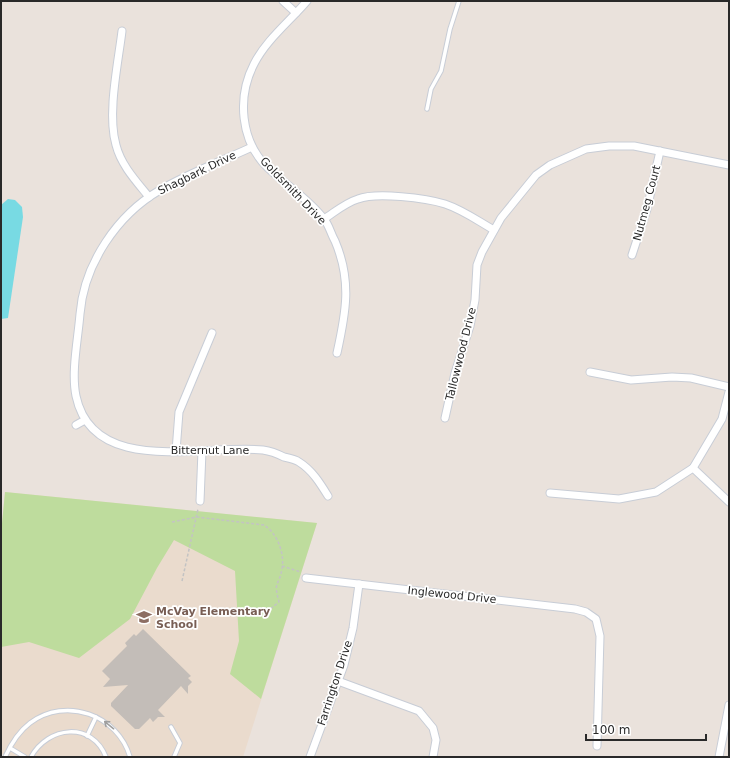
<svg xmlns="http://www.w3.org/2000/svg" width="730" height="758" font-family="'DejaVu Sans',sans-serif">
<style>
.education{fill:#eadbcd}
.green{fill:#bedc9d}
.water{fill:#78dae3}
.building{fill:#c3bdb8}
.lines{fill:none;stroke-linecap:round;stroke-linejoin:round}
.service-casing{stroke:#c8cdd6;stroke-width:5.5}
.minor-casing{stroke:#c8cdd6;stroke-width:9}
.path{stroke:#c3c3c3;stroke-width:1.5;stroke-dasharray:3 2;stroke-linecap:butt}
.service{stroke:#fff;stroke-width:3.5}
.minor{stroke:#fff;stroke-width:7}
.oneway{stroke:#9f9f9f}
.labels{text-anchor:middle;dominant-baseline:central;stroke-width:3.5;stroke-linejoin:round;paint-order:stroke}
.street-label{font-size:11px;fill:#292929;stroke:#fff}
.education-label{font-size:11px;font-weight:bold;fill:#785e54;stroke:#fff;text-anchor:start}
</style>
<rect width="100%" height="100%" fill="#eae2dc"/>
<!-- education -->
<polygon class="education" points="5,492 317,523 243,757 7,757 1,753 1,534"/>
<!-- green -->
<polygon class="green" points="5,492 317,523 261,699 230,674 239,641 235,571 174,540 157,568 130,619 79,658 29,642 1,647 1,534"/>
<!-- water -->
<polygon class="water" points="8,199 15,200 22,207 23,217 8,318 1,319 1,205"/>
<!-- building -->
<polygon class="building" points="143,629 191,676 188,678 192,682 188,686 188,694 181,686 158,710 165,717 158,717 153,722 150,718 139,729 135,729 111,706 111,703 128,685 103,687 110,679 102,671 127,646 125,643 134,634 136,636"/>
<g class="lines">
<!-- service casing -->
<g class="service-casing">
<g id="service">
<polyline points="427,109 431,89 441,71 450,29 459,1"/>
<polyline points="171,727 180,743 174,757"/>
<polyline points="87,736 96,717"/>
<polyline points="10,748 25,757"/>
<path d="M5,757C11,744 18,732 30,723C66,696 118,715 130,757"/>
<path d="M31,757C48,726 92,721 106,757"/>
</g>
</g>
<!-- minor casing -->
<g class="minor-casing">
<g id="minor">
<polyline points="283,1 296,13"/>
<path d="M307,1C290,21 266,40 254,64C237,97 240,141 268,168C286,185 309,199 324,219C329,225 331,234 335,241C352,281 346,312 337,353"/>
<path d="M122,31C118,64 107,114 116,145C121,165 136,181 149,197"/>
<path d="M252,147C222,161 189,173 160,190C117,215 84,264 80,314C78,339 71,372 76,396C93,477 204,444 263,450C270,451 278,454 284,457C289,458 295,459 299,462C312,470 320,483 328,496"/>
<path d="M324,219C335,212 345,203 358,199C376,192 426,198 445,204C463,210 478,221 494,230"/>
<polyline points="632,255 647,209 660,151"/>
<polyline points="590,372 631,380 672,377 691,378 729,387"/>
<polyline points="445,418 455,373 470,326 475,300 477,265 482,252 501,218 536,175 550,165 586,149 609,146 634,146 729,165"/>
<polyline points="76,425 85,420"/>
<polyline points="176,451 179,412 212,333"/>
<polyline points="693,468 729,502"/>
<polyline points="550,493 619,499 656,492 693,468 722,419 729,392"/>
<polyline points="200,501 202,451"/>
<polyline points="306,578 575,609 586,612 596,619 600,636 597,746"/>
<polyline points="338,681 419,711 433,728 436,740 433,757"/>
<polyline points="310,757 344,665 353,628 359,584"/>
<polyline points="719,757 729,705"/>
</g>
</g>
<!-- path -->
<g class="path">
<path d="M172,522L197,517L264,525C277,533 285,553 282,569C279,586 273,581 279,602L269,610L245,612L230,607"/>
<polyline points="282,566 301,572"/>
<polyline points="182,581 198,509"/>
</g>
<!-- service -->
<use href="#service" class="service"/>
<!-- minor -->
<use href="#minor" class="minor"/>
</g>
<!-- one-way arrows -->
<defs><path id="oneway-shaft" d="M-6 0H5M1.5-3L5.5 0L1.5 3" fill="none" stroke-width="1.6" stroke-linecap="round" stroke-linejoin="round"/></defs>
<use class="oneway" href="#oneway-shaft" transform="translate(109 725) rotate(-141)"/>
<!-- icons -->
<defs>
<g id="school-bare" transform="scale(1.2)"><path d="M0-5L7-2L0 1L-7-2ZM-4 1L0 2.5L4 1V4Q0 6-4 4Z" fill="#8d6e63" stroke="#fff" stroke-width="2.5" paint-order="stroke"/></g>
</defs>
<g fill-rule="evenodd">
<use href="#school-bare" x="144" y="617"/>
</g>
<g class="labels">
<!-- street labels -->
<g class="street-label">
<text transform="translate(197 173) rotate(-26)">Shagbark Drive</text>
<text transform="translate(293 191) rotate(46)">Goldsmith Drive</text>
<text transform="translate(647 203) rotate(-75)">Nutmeg Court</text>
<text transform="translate(461 354) rotate(-76)">Tallowwood Drive</text>
<text x="210" y="450">Bitternut Lane</text>
<text transform="translate(452 595) rotate(6)">Inglewood Drive</text>
<text transform="translate(335 683) rotate(-72)">Farrington Drive</text>
</g>
<!-- education labels -->
<g class="education-label">
<text x="156" y="611">McVay Elementary<tspan x="156" dy="13">School</tspan></text>
</g>
</g>
<!-- border -->
<rect width="730" height="758" fill="none" stroke="#292929" stroke-width="4"/>
<!-- scale -->
<path d="M586 734v6h120v-6" fill="none" stroke="#292929" stroke-width="2"/>
<text x="592" y="734" font-size="12" fill="#292929" stroke="#ffffff" stroke-width="3" paint-order="stroke">100 m</text>
</svg>
